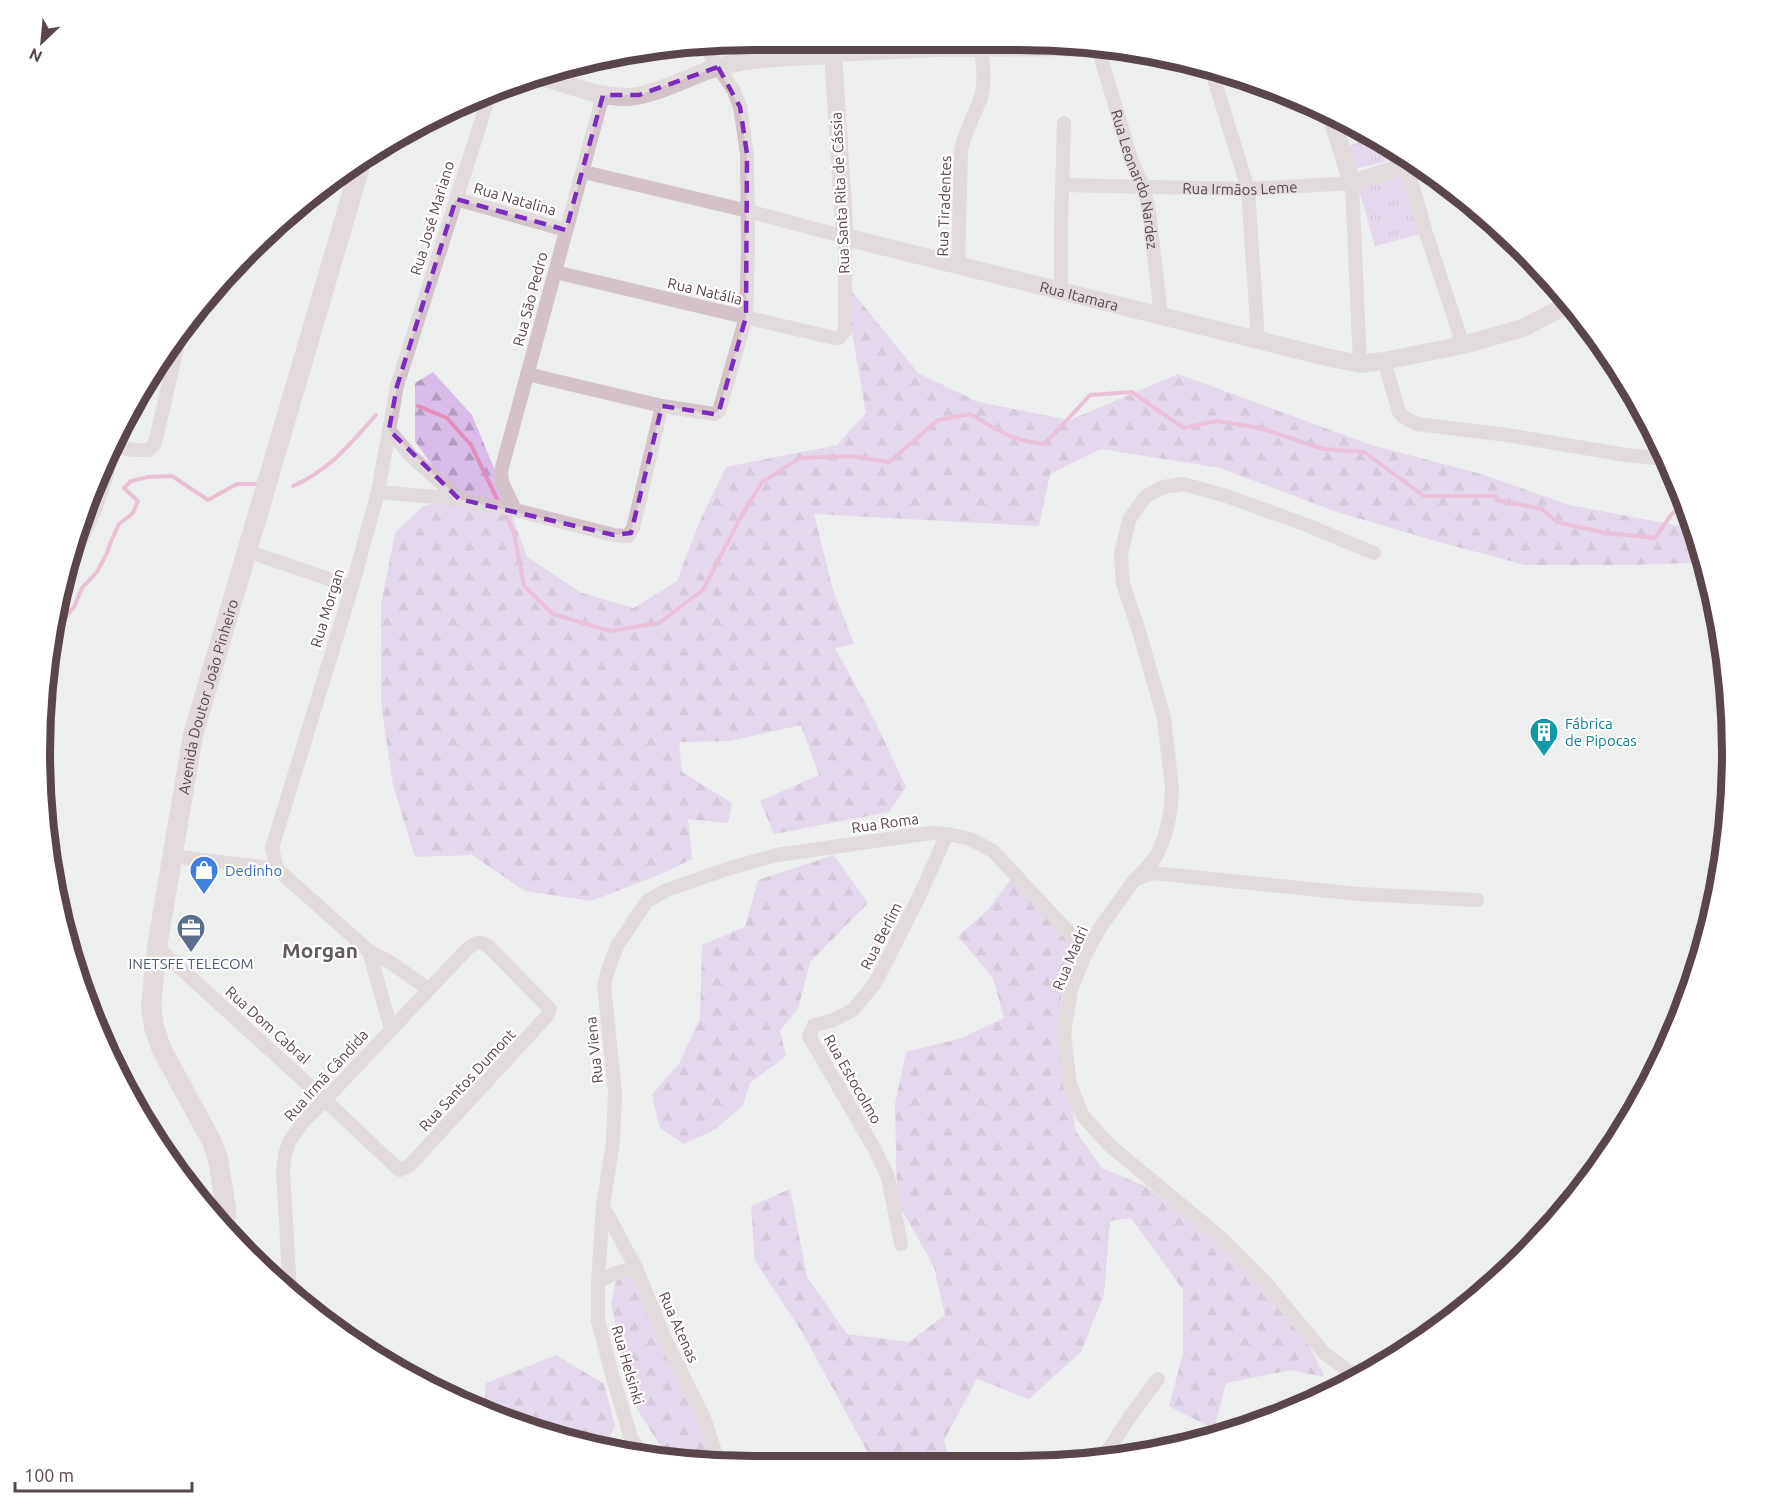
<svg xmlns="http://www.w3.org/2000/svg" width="1772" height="1506" font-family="Ubuntu,sans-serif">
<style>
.grass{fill:url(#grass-tufts)}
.forest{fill:url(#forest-firs)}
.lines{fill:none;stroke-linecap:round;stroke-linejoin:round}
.stream{stroke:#e68cbe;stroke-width:4}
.minor{stroke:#d3c3c8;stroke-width:14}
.tertiary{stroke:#d3c3c8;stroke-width:18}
.secondary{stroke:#d5c0c5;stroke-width:20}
.marked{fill:none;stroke:#7b2cbf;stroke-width:4.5;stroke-dasharray:12 8;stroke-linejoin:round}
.labels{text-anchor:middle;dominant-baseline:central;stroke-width:4.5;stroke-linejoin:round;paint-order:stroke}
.street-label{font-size:15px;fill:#59464b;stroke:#fff}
.culture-label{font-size:15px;fill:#0d838f;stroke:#fff;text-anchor:start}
.shop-label{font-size:15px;fill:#366cbe;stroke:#fff;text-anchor:start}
.service-label{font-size:15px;fill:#4e5e75;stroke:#fff}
.district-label{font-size:21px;font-weight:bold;fill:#615a5b;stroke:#fff}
.rim{fill:none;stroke:#59464b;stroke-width:8}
</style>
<defs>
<pattern id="grass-tufts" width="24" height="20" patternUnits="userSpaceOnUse" patternTransform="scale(1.5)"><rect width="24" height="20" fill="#dabceb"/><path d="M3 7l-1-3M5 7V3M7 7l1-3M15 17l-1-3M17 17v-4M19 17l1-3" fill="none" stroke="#b49bc0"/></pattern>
<pattern id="forest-firs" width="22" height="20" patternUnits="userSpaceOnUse" patternTransform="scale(1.5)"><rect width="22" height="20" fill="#dabceb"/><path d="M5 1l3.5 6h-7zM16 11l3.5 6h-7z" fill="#b49bc0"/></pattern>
</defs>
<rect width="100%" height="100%" fill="#ecefed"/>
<!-- grass -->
<g class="grass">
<polygon points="1375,137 1399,153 1400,158 1354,169 1348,146"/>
<polygon points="1402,175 1421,234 1375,246 1358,186"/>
</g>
<!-- forest -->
<g class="forest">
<polygon points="843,280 918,373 978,402 1070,420 1178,374 1371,445 1481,474 1569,505 1696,529 1702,553 1698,563 1622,565 1525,565 1439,542 1337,512 1220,468 1101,449 1050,474 1039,526 814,514 833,590 854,644 835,648 874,719 906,787 889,812 774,834 760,801 819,775 801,725 730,741 679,742 682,772 732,803 728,823 688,819 692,859 661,874 591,901 525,891 472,855 415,857 393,785 381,702 381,604 395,533 422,507 454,497 415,441 415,383 433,372 472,415 499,480 527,557 582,593 634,608 677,581 699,523 726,467 837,445 866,413"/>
<polygon points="834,855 868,903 810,962 798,1009 780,1030 786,1056 750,1083 743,1105 716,1129 684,1144 660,1128 652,1094 679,1064 700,1018 702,945 745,927 758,880"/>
<polygon points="1014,875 1079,940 1061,999 1075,1130 1102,1168 1147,1187 1225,1247 1304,1336 1325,1377 1291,1370 1226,1383 1214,1429 1169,1406 1183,1354 1183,1290 1131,1218 1110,1221 1104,1295 1081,1352 1029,1399 977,1379 944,1440 952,1466 875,1466 802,1332 755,1261 751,1206 790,1189 807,1277 847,1334 909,1342 945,1315 934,1267 897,1201 895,1104 906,1052 962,1038 1004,1018 993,978 958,936 986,912"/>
<polygon points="627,1272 644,1286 724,1464 669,1459 638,1411 625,1367 611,1304 616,1281"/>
<polygon points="556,1355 604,1384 615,1426 603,1450 483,1414 486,1383"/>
</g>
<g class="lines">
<!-- stream -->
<g class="stream">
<polyline points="418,406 447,418 471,445 499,503"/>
<path d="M293,486C330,470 350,444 376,415"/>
<path d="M504,512L514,533L524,586L553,614L610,631L659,623L703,590L738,522L762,482L800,458L851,456L889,462L938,420L971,414C998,431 1013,441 1045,444L1090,395L1132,392L1156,409L1184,428L1217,421L1260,428L1323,449L1364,452L1424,496H1496L1497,500L1542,509L1557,522L1606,533L1655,538L1671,515L1683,504H1686"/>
<polyline points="45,666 49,647 57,628 74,607 82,588 97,572 107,553 111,541 119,524 133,513 138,501 124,488 131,481 148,477 172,476 208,500 237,484 256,484"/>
</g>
<!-- minor -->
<g class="minor">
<path id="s1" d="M1097,45L1132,162L1144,188L1149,212L1161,315"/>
<polyline points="833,55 935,50 1098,49"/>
<polyline points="1210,66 1248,189 1258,340"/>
<polyline points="1335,131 1354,124"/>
<polyline points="1404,156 1426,233 1463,345"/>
<path id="s2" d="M1062,185L1248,189L1352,183L1360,364"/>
<polyline points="456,199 566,230"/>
<path d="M958,265L961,151C964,132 975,115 981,97C986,80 982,60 981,43"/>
<polyline points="555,272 834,338 839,338 845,331 845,237 748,211 584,172"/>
<polyline points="1552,279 1564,307 1581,318"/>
<polyline points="1061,291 1061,224 1064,123"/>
<polyline points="1384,361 1399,412 1403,417 1417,424 1507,435 1626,455 1666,459"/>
<polyline points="527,374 662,406 714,414 719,411 746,317 748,249 747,154 740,107 734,91 704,45"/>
<polyline points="389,430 411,456 459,499"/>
<polyline points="116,447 134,450 149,450 155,443 181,331"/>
<polyline points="378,492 459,499 515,510 614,535 628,536 633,528 662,406"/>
<polyline points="515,510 502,482 501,471 603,95"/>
<polyline points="82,539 96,507 124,423"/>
<polyline points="247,551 352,587"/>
<polyline points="1726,805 1730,806"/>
<polyline points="172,856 277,869 369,951 391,1029"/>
<polyline points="277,869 272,848 352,587 378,492 397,386 490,93"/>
<path d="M1137,878C1143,871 1151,864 1156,856C1167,836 1172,809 1172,787L1164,718L1138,628L1123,584L1121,553L1129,520L1146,496L1163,487L1184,484L1226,496L1304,524L1374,553"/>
<path d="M157,947L325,1100L397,1168L400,1170L410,1165L547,1016L550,1009L489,947C480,940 477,942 468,948L325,1100L303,1122L289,1142L285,1155L283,1171L290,1292"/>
<polyline points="369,951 390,962 428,989"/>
<polyline points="603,1206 636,1268 666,1341 704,1418 719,1464"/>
<polyline points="901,1244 888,1177 874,1148 809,1036 814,1025 831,1021 853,1010 875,983 918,899 947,834"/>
<polyline points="598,1281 619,1272 636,1268"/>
<polyline points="1359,1379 1324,1353 1266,1283 1220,1237 1108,1144 1083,1116 1070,1085 1064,1033 1071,990 1085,955 1101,926 1135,879 1153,873 1359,894 1477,900"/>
<polyline points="643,1456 631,1438 613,1378 598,1321 598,1281 603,1206 613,1142 615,1093 604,985 607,973 617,946 647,901 667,890 727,869 777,855 931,833 947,834 970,839 993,851 1077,941 1085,955"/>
<polyline points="1103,1458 1129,1418 1158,1379"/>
</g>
<!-- tertiary -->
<g class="tertiary">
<path id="s3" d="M537,75C566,84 596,97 626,97C652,97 692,75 718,67C753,57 796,57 833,55L845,237L1326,357L1360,364L1384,361L1463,345L1523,328L1571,303"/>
<polyline points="1329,110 1352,183 1415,163"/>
</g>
<!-- secondary -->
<path class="secondary" id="s4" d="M225,1230L226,1209L218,1159L212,1142L162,1050L154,1027L151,1006L157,947L193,735L361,163"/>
</g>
<!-- marked area -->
<path d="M0 0H1772V1506H0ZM718,67L740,107L747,154L746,317L719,411L714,414L662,406L631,533L614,535L459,499L389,430L397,386L456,199L566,230L603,95H639Z" fill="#ecefed" fill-opacity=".55" fill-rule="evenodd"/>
<path class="marked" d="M718,67L740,107L747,154L746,317L719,411L714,414L662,406L631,533L614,535L459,499L389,430L397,386L456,199L566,230L603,95H639Z"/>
<!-- icons -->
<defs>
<g id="building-pin" transform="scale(1.5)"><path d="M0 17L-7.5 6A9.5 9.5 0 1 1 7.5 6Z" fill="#0f9aa8" stroke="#fff"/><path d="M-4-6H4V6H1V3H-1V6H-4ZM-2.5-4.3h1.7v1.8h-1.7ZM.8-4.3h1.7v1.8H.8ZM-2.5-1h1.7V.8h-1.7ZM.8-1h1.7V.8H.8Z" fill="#fff"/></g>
<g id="shop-pin" transform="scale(1.5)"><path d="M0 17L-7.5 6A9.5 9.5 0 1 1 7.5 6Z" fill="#3f7fe0" stroke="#fff"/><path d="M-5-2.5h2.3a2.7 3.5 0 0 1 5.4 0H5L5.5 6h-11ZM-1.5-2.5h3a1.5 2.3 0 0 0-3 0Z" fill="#fff"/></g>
<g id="office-pin" transform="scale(1.5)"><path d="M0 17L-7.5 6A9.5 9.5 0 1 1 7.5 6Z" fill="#5c6f8a" stroke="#fff"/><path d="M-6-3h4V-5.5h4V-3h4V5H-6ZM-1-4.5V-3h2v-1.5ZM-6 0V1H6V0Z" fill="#fff"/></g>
</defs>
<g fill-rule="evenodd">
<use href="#building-pin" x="1544" y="732"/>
<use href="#shop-pin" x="204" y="870"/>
<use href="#office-pin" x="191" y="928"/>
</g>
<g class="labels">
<!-- street labels -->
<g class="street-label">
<text stroke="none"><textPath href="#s1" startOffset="140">Rua Leonardo Nardez</textPath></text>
<text stroke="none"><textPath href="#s2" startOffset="178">Rua Irmãos Leme</textPath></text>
<text transform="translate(840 193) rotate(-93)">Rua Santa Rita de Cássia</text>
<text transform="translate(515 199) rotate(16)">Rua Natalina</text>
<text transform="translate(944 206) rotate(-88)">Rua Tiradentes</text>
<text transform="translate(432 218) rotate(-73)">Rua José Mariano</text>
<text transform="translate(705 291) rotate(13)">Rua Natália</text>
<text stroke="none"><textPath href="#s3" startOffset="729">Rua Itamara</textPath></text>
<text transform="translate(530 299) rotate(-75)">Rua São Pedro</text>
<text transform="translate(327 608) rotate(-73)">Rua Morgan</text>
<text stroke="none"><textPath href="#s4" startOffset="555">Avenida Doutor João Pinheiro</textPath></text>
<text transform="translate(885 823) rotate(-8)">Rua Roma</text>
<text transform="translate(881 936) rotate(-63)">Rua Berlim</text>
<text transform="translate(1070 958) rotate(-67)">Rua Madri</text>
<text transform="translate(268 1025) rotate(42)">Rua Dom Cabral</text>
<text transform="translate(594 1050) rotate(-96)">Rua Viena</text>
<text transform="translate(326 1075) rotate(-48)">Rua Irmã Cândida</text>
<text transform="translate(853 1079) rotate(60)">Rua Estocolmo</text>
<text transform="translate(467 1080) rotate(-47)">Rua Santos Dumont</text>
<text transform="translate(679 1327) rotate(66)">Rua Atenas</text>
<text transform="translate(628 1365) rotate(74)">Rua Helsinki</text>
</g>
<!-- culture labels -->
<g class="culture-label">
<text x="1565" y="723">Fábrica<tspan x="1565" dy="17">de Pipocas</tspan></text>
</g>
<!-- shop labels -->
<g class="shop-label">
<text x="225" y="870">Dedinho</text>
</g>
<!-- service labels -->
<g class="service-label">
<text x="191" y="963">INETSFE TELECOM</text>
</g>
<!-- district labels -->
<g class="district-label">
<text x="320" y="950">Morgan</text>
</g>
</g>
<!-- crop -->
<path d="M0 0H1772V1506H0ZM753 50H1019A703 703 0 0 1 1722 753V753A703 703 0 0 1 1019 1456H753A703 703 0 0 1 50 753V753A703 703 0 0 1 753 50Z" fill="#fff" fill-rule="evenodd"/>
<path class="rim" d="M753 50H1019A703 703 0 0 1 1722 753V753A703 703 0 0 1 1019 1456H753A703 703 0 0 1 50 753V753A703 703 0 0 1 753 50Z"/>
<!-- north arrow -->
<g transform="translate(42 42) rotate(206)" stroke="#ffffff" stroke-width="4.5" paint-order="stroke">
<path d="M0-4.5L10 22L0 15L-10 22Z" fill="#59464b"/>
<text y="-9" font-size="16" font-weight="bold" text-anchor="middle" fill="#59464b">N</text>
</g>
<!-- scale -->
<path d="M15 1482v9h177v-9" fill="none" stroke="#59464b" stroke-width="3"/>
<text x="24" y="1482" font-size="18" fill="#59464b" stroke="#ffffff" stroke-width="4.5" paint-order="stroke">100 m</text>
</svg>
